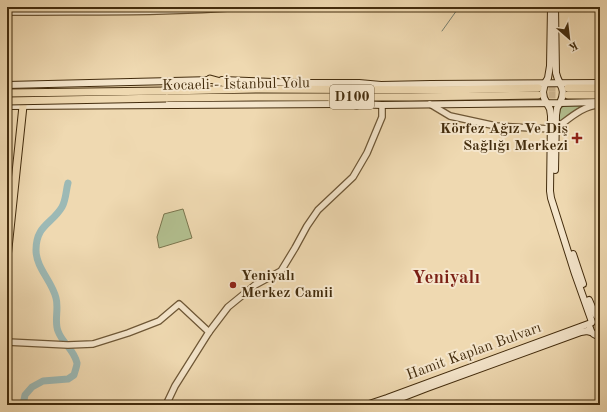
<svg xmlns="http://www.w3.org/2000/svg" width="607" height="412" font-family="'Old Standard TT',serif">
<style>
.green{fill:#b3c090;stroke:#7b764e}
.lines{fill:none;stroke-linecap:round;stroke-linejoin:round}
.stream{stroke:#788172;stroke-width:1}
.river{stroke:#9cb9b5;stroke-width:7}
.trunk-tunnel{stroke:#cdb690;stroke-width:7;stroke-dasharray:7 3.5;stroke-linecap:butt}
.tertiary-casing{stroke:#6e5736;stroke-width:8}
.secondary-casing{stroke:#432c0d;stroke-width:8}
.primary-casing{stroke:#432c0d;stroke-width:9}
.trunk-casing{stroke:#432c0d;stroke-width:9}
.tertiary{stroke:#f5e6cc;stroke-width:5.5}
.secondary{stroke:#f5e6cc;stroke-width:6}
.primary{stroke:#efd9b1;stroke-width:7}
.trunk{stroke:#efd9b1;stroke-width:7}
.trunk-bridge-casing{stroke:#432c0d;stroke-width:9;stroke-linecap:butt}
.trunk-bridge{stroke:#efd9b1;stroke-width:7}
.poi-dot{fill:#8f2418;stroke:#f5e6cc;stroke-width:1.5}
.labels{text-anchor:middle;dominant-baseline:central;stroke-width:4;stroke-linejoin:round;paint-order:stroke}
.shield{fill:#f5e6cc;stroke:#786446;stroke-width:1}
.shield-label{font-size:14px;font-weight:bold;fill:#432c0d}
.street-label{font-size:15px;fill:#432c0d;stroke:#f5e6cc}
.poi-label{font-size:15px;font-weight:bold;fill:#432c0d;stroke:#f5e6cc;text-anchor:end}
.district-label{font-size:19px;font-weight:bold;fill:#7a1f14;stroke:#f5e6cc}
</style>
<rect width="100%" height="100%" fill="#efd9b1"/>
<filter id="stains"><feTurbulence type="fractalNoise" baseFrequency=".005" numOctaves="4"/><feColorMatrix values="0 0 0 0 .2 0 0 0 0 .09 0 0 0 0 .02 0 0 0 .5 -.17"/></filter>
<radialGradient id="worn" r=".72"><stop offset=".6" stop-color="#630" stop-opacity="0"/><stop offset="1" stop-color="#630" stop-opacity=".3"/></radialGradient>
<!-- green -->
<g class="green">
<polygon points="565,105 583,106 561,121 560,121 559,118 560,109"/>
<polygon points="183,209 192,238 159,248 157,237 164,214"/>
</g>
<g class="lines">
<!-- stream -->
<polyline class="stream" points="442,31 457,10"/>
<!-- river -->
<path class="river" d="M23,405L25,395L32,387L43,381L68,379L74,375C75,371 77,366 77,363C74,349 62,343 58,331C54,322 59,308 56,298C52,281 36,268 36,250C36,225 52,224 62,207C66,200 66,190 68,183"/>
<!-- trunk-tunnel -->
<g class="trunk-tunnel">
<polyline points="538,88 568,88"/>
<polyline points="538,95 568,95"/>
</g>
<!-- tertiary casing -->
<g class="tertiary-casing">
<g id="tertiary">
<polyline points="421,7 434,7"/>
<path d="M7,12C86,11 164,13 243,7"/>
<path d="M430,104L450,116L496,126L551,129H555C569,119 583,105 600,105"/>
<polyline points="7,342 68,345 93,344 128,333 159,321 179,304 209,332"/>
<polyline points="166,405 175,386 209,332 228,307 255,285 281,271 295,248 307,226 318,210 353,177 367,153 382,117 382,105"/>
</g>
</g>
<!-- secondary casing -->
<g class="secondary-casing">
<g id="secondary">
<polyline points="551,7 550,66 548,78 545,83 543,92 544,98 550,109 551,116 550,191 551,198 575,274 592,322"/>
<polyline points="222,80 299,83 359,83 381,85 431,84 600,83"/>
<polyline points="7,85 213,80"/>
<path d="M353,104L382,105L560,103C567,88 559,86 556,73L555,7"/>
<polyline points="7,106 338,104"/>
<polyline points="555,170 556,115 557,108 560,103 600,102"/>
<polyline points="573,254 583,284"/>
<polyline points="589,300 595,314 599,319"/>
<path d="M590,328C591,333 595,336 600,336"/>
<polyline points="366,405 387,398 591,323"/>
<polyline points="383,405 427,388 581,332 587,331 591,332"/>
</g>
</g>
<!-- primary casing -->
<g class="primary-casing">
<polyline id="primary" points="7,258 23,106"/>
</g>
<!-- trunk casing -->
<g class="trunk-casing">
<g id="trunk">
<polyline points="210,79 239,87"/>
<polyline points="568,88 600,88"/>
<polyline points="166,91 259,89 446,90 538,88"/>
<polyline points="568,95 600,95"/>
<polyline points="166,98 259,97 411,97 538,95"/>
<polyline points="332,101 340,102 357,105"/>
</g>
</g>
<!-- tertiary -->
<use href="#tertiary" class="tertiary"/>
<!-- secondary -->
<use href="#secondary" class="secondary"/>
<!-- primary -->
<use href="#primary" class="primary"/>
<!-- trunk -->
<use href="#trunk" class="trunk"/>
<!-- trunk-bridge casing -->
<g class="trunk-bridge-casing">
<g id="trunk-bridge">
<polyline points="7,93 166,91"/>
<polyline points="7,101 166,98"/>
</g>
</g>
<!-- trunk-bridge -->
<use href="#trunk-bridge" class="trunk-bridge"/>
</g>
<!-- markers -->
<g class="poi-dot">
<path d="M575 132h4v4h4v4h-4v4h-4v-4h-4v-4h4z"/>
<circle cx="233" cy="285" r="4"/>
</g>
<g class="labels">
<!-- shield labels -->
<rect class="shield" x="330" y="85" width="44" height="24" rx="3"/>
<g class="shield-label">
<text x="352" y="97">D100</text>
</g>
<!-- street labels -->
<g class="street-label">
<text transform="translate(236 85) rotate(-1)">Kocaeli - İstanbul Yolu</text>
<text transform="translate(474 352) rotate(-20)">Hamit Kaplan Bulvarı</text>
</g>
<!-- poi labels -->
<g class="poi-label">
<text x="568" y="129">Körfez Ağız Ve Diş<tspan x="568" dy="17">Sağlığı Merkezi</tspan></text>
<text x="241" y="276" text-anchor="start">Yeniyalı<tspan x="241" dy="17">Merkez Camii</tspan></text>
</g>
<!-- district labels -->
<g class="district-label">
<text x="446" y="278">Yeniyalı</text>
</g>
</g>
<!-- margin -->
<rect width="607" height="412" fill="none" stroke="#efd9b1" stroke-width="24"/>
<rect x="8" y="8" width="591" height="396" fill="none" stroke="#432c0d" stroke-width="2"/>
<rect x="12" y="12" width="583" height="388" fill="none" stroke="#432c0d"/>
<!-- north arrow -->
<g transform="translate(569 38) rotate(152)" stroke="#f5e6cc" stroke-width="3" paint-order="stroke">
<path d="M0-3L7 15L0 10L-7 15Z" fill="#432c0d"/>
<text y="-6" font-size="11" font-weight="bold" text-anchor="middle" fill="#432c0d">K</text>
</g>
<rect width="100%" height="100%" filter="url(#stains)"/>
<rect width="100%" height="100%" fill="url(#worn)"/>
</svg>
